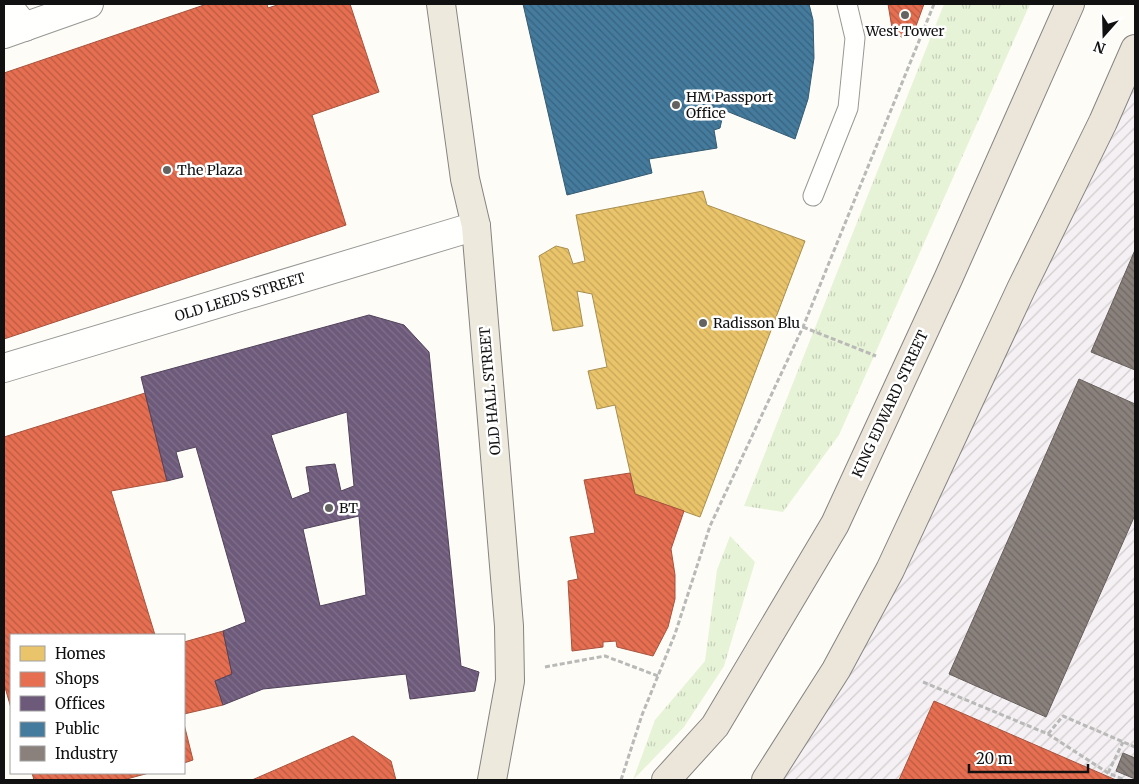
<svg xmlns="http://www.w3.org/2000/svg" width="1139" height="784" font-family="Merriweather,serif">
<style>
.industrial{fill:url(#industrial-furrows)}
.grass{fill:url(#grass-tufts)}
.homes{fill:url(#homes-back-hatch);stroke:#a88e4f}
.shops{fill:url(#shops-back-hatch);stroke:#a7533e}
.offices{fill:url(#offices-back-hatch);stroke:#51435a;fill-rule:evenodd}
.public{fill:url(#public-back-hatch);stroke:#355b73}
.industry{fill:url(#industry-back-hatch);stroke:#665f5c}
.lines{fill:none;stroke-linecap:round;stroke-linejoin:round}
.service-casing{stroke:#979795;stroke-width:21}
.pedestrian-casing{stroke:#979795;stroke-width:30}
.minor-casing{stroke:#979795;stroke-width:30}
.primary-casing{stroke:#858482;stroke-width:30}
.trunk-casing{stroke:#858482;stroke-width:30}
.path{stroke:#b9b9b8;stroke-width:3;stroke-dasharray:5 2.5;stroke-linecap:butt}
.service{stroke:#fffffe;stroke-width:19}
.pedestrian{stroke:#fffffe;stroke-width:28}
.minor{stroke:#fffffe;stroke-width:28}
.primary{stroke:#ede9dc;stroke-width:28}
.trunk{stroke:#ece5da;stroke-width:28}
.poi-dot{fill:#646362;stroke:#fff;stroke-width:2}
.labels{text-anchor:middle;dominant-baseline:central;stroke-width:5;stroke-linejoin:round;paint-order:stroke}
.poi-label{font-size:14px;fill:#111;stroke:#fff;text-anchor:start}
.street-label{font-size:14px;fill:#111;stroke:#fff}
</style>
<defs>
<pattern id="industrial-furrows" width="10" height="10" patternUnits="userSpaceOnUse" patternTransform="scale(1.25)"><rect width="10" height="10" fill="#f5f0f3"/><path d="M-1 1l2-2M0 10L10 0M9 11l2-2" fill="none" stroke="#d1cdcf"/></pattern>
<pattern id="grass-tufts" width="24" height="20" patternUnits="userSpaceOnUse" patternTransform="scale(1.25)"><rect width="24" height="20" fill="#e7f3d7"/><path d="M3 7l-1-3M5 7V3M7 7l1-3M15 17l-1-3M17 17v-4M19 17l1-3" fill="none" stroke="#c5cfb8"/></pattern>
<pattern id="homes-back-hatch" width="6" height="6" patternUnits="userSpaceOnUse" patternTransform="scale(1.25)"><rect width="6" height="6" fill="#e9c46a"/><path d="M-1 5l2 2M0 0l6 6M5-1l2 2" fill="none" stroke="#c7a75b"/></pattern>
<pattern id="shops-back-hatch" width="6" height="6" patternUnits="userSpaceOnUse" patternTransform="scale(1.25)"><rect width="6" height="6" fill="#e76f51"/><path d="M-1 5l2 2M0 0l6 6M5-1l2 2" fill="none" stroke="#ba5a42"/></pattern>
<pattern id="offices-back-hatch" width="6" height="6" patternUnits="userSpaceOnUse" patternTransform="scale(1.25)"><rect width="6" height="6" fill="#6d597a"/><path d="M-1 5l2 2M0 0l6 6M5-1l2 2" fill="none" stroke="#80718a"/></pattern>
<pattern id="public-back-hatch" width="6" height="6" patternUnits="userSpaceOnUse" patternTransform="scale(1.25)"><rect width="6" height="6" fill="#457b9d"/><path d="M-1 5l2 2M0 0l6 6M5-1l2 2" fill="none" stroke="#38637f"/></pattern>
<pattern id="industry-back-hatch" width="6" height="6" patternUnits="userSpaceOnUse" patternTransform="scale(1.25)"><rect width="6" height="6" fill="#8a817c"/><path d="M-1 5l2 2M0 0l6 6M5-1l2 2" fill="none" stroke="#6f6864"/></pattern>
</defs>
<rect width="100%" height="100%" fill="#fdfcf7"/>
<!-- industrial -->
<polygon class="industrial" points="1135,49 1135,780 766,780 836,670"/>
<!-- grass -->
<g class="grass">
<polygon points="944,4 1030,4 839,435 783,512 744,506"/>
<polygon points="730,536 755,562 724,666 684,727 633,780 655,720 705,661 717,570"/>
</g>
<!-- homes -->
<polygon class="homes" points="703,191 707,205 805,241 700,517 635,494 615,405 597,409 588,371 607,367 592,294 577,291 583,326 553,331 539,256 556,246 568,249 573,264 585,261 576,215"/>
<!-- shops -->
<g class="shops">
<polygon points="207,4 267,4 268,8 280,4 350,4 379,92 312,115 346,225 4,339 4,73"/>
<polygon points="888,4 924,4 916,26 909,36 901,37 892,28"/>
<polygon points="145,393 167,481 111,491 155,635 11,635 11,708 4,684 4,437"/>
<polygon points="630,473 635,494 684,511 671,549 675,575 675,599 668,627 653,656 617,647 616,641 603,642 603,647 572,651 568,581 578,579 570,537 595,533 584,480"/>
<polygon points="223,631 232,674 215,681 223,705 184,714 184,642"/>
<polygon points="934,701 1116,780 899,780"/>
<polygon points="184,724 193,760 184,763"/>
<polygon points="353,736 391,761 396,780 252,780"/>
<polygon points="32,773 149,773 123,780 34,780"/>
</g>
<!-- offices -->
<path class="offices" d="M369,315L404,325L429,352L461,666L479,672L475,691L410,699L406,674L263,689L223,705L215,681L232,674L223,631L246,622L196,447L176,452L183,477L167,481L141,377ZM347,412L354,486L341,491L335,464L306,467L310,492L292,499L271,435ZM359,516L366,595L320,606L303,529Z"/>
<!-- public -->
<polygon class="public" points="523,4 809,4 813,20 814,58 808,99 795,139 724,110 720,128 714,130 717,148 649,159 652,173 567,195"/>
<!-- industry -->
<g class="industry">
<polygon points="1135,250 1135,370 1091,352"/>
<polygon points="1079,379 1135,404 1135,515 1046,717 949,674"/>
<polygon points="1123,753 1135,758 1135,779 1116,771"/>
</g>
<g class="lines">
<!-- service casing -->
<g class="service-casing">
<polyline id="service" points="813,196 848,108 855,38 847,4"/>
</g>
<!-- pedestrian casing -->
<g class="pedestrian-casing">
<g id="pedestrian">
<polyline points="6,4 25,27"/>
<polyline points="4,34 89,4"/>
</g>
</g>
<!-- minor casing -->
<g class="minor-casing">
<polyline id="minor" points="4,368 476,226"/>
</g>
<!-- primary casing -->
<g class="primary-casing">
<polyline id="primary" points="441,4 465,179 476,226 509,626 510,681 492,780"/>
</g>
<!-- trunk casing -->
<g class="trunk-casing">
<g id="trunk">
<polyline points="666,780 715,726 835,524 948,279 1070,4"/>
<polyline points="766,780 836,670 890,570 1021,289 1103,122 1135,49"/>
</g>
</g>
<!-- path -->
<g class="path">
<polyline points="803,327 876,356"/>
<polyline points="545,667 605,656 658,676"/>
<polyline points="923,682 1048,734 1108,773 1125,780"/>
<polyline points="1048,734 1063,716 1135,747"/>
<polyline points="1108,773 1123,742"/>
<polyline points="621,780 642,715 675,634 710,526 803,327 934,4"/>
</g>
<!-- service -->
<use href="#service" class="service"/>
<!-- pedestrian -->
<use href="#pedestrian" class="pedestrian"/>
<!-- minor -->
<use href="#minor" class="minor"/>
<!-- primary -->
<use href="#primary" class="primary"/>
<!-- trunk -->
<use href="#trunk" class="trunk"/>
</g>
<!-- markers -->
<g class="poi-dot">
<circle cx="905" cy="15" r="5"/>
<circle cx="676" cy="105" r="5"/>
<circle cx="167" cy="170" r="5"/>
<circle cx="703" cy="323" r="5"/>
<circle cx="329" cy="508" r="5"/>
</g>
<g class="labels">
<!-- poi labels -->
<g class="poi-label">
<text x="905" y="31" text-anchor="middle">West Tower</text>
<text x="686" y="97">HM Passport<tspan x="686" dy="16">Office</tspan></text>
<text x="177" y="170">The Plaza</text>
<text x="713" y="323">Radisson Blu</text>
<text x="339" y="508">BT</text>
</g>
<!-- street labels -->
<g class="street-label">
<text transform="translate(240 297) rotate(-17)">OLD LEEDS STREET</text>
<text transform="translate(490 391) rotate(-95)">OLD HALL STREET</text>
<text transform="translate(890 404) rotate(-65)">KING EDWARD STREET</text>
</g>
</g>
<!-- border -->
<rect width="1139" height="784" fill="none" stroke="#111111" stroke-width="10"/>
<!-- legend -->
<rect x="10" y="634" width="175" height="140" fill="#ffffff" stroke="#a0a0a0"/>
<rect x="20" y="646" width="25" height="15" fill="#e9c46a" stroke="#a0a0a0"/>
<text x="55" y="659" font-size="15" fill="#111111">Homes</text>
<rect x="20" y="672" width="25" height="15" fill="#e76f51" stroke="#a0a0a0"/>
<text x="55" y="684" font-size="15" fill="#111111">Shops</text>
<rect x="20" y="696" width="25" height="15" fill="#6d597a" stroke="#a0a0a0"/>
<text x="55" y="709" font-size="15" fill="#111111">Offices</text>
<rect x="20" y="722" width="25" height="15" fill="#457b9d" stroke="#a0a0a0"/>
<text x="55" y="734" font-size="15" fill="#111111">Public</text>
<rect x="20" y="746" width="25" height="15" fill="#8a817c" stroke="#a0a0a0"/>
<text x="55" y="759" font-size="15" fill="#111111">Industry</text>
<!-- north arrow -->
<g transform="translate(1104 35) rotate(200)" stroke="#ffffff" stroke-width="4" paint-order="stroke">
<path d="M0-4L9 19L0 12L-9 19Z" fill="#111111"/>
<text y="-8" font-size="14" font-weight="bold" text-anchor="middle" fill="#111111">N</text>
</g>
<!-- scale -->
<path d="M969 764v8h119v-8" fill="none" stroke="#111111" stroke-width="2.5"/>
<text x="976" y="764" font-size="15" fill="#111111" stroke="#ffffff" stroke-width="4" paint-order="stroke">20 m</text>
</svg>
